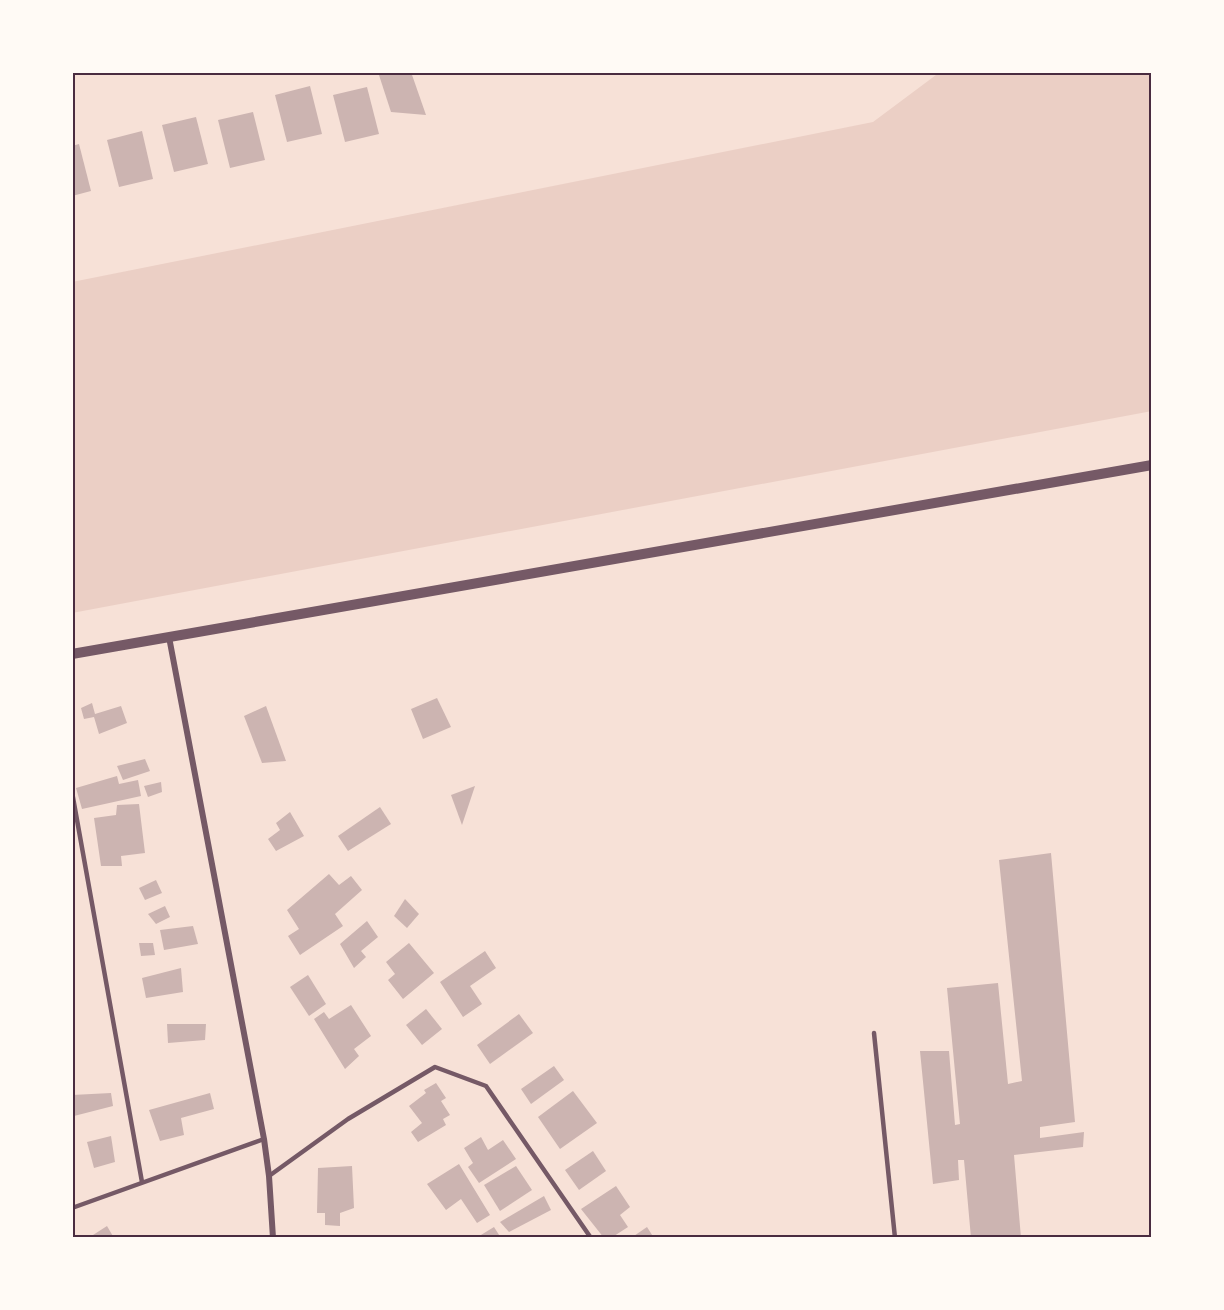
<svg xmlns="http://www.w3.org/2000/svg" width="1224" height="1310" font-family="'Exo 2',sans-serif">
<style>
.green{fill:#ebcfc5}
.building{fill:#ccb4b1}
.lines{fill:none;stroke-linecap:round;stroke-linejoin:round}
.service{stroke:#755966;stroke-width:4.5}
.minor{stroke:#755966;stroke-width:6}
.tertiary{stroke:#755966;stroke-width:10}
.neatline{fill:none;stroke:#4a2c40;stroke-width:2}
</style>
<rect width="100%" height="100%" fill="#f7e1d7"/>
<!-- green -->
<polygon class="green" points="940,72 1152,72 1152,411 72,613 72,282 873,122"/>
<!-- building -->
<g class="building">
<polygon points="378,72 411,72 426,115 391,112"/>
<polygon points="310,86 322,134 287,142 275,95"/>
<polygon points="367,87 379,134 345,142 333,95"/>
<polygon points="253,112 265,160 230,168 218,120"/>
<polygon points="196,117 208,164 174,172 162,125"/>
<polygon points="142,131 153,179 119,187 107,140"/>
<polygon points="79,144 91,191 72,196 72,146"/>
<polygon points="437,698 451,727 423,739 411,709"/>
<polygon points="92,703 95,714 121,706 127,723 99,734 94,717 84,719 81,708"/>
<polygon points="266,706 286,761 262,763 244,716"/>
<polygon points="145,759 150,771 123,780 117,766"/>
<polygon points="117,776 119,784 138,780 141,796 82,809 76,788"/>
<polygon points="161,782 162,792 148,797 144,786"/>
<polygon points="475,786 462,825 451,795"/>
<polygon points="139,804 145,853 121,856 122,866 101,866 94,818 116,815 117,805"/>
<polygon points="380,807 391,824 348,851 338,836"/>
<polygon points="290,812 304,836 276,851 268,839 280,830 276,823"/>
<polygon points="1051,853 1075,1122 1040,1127 1040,1138 1084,1132 1083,1147 1014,1155 1021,1238 971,1238 964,1160 958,1160 959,1180 933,1184 920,1051 949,1051 955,1125 960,1124 947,988 998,983 1008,1084 1022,1081 999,860"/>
<polygon points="329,874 339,885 351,876 362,890 335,914 343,926 300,955 288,936 299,929 287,910"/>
<polygon points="156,880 162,893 145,900 139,888"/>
<polygon points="405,899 419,914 407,928 394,916"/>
<polygon points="165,906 170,917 156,924 148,914"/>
<polygon points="367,921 378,937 361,951 366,957 354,968 340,944"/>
<polygon points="193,926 198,944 164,950 160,930"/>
<polygon points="139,943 153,943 155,955 141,956"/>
<polygon points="409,943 434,973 403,999 388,980 395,974 386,962"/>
<polygon points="485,951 496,968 470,986 482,1004 463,1017 440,982"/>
<polygon points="181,968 183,992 146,998 142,978"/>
<polygon points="308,975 326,1004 309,1016 290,987"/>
<polygon points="351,1005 371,1036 354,1049 359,1056 345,1069 314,1019 324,1012 329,1019"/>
<polygon points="426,1009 442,1029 422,1045 406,1025"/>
<polygon points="519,1014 533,1033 490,1064 477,1045"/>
<polygon points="167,1024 206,1024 205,1040 168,1043"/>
<polygon points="554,1066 564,1080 531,1104 521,1089"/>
<polygon points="436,1083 446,1098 441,1101 450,1115 443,1119 446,1125 418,1142 411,1132 422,1123 409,1106 426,1093 424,1090"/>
<polygon points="573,1091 597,1123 560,1149 538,1117"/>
<polygon points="111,1093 113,1106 74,1116 72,1095"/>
<polygon points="210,1093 214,1109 181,1118 184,1135 160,1141 149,1110"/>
<polygon points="111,1136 115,1162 94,1168 87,1142"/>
<polygon points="481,1137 488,1150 503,1140 516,1159 479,1183 468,1167 473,1163 464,1148"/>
<polygon points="593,1151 606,1171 579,1190 565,1170"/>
<polygon points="459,1164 490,1215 477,1223 461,1199 446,1210 427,1184"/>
<polygon points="352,1166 354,1208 340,1213 340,1226 325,1225 325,1213 317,1213 318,1168"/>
<polygon points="516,1166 532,1190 500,1211 484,1185"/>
<polygon points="616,1186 630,1207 620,1215 628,1227 611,1238 604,1238 581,1209"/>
<polygon points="544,1196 551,1210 509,1232 500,1222"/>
<polygon points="107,1226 114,1238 95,1238 93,1235"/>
<polygon points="494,1227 501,1238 476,1238"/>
<polygon points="647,1227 654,1238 631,1238"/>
</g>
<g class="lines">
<!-- service -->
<g class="service">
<polyline points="72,792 142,1182"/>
<polyline points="874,1033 895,1238"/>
<polyline points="269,1176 348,1119 435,1067 486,1086 591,1238"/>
<polyline points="72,1208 264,1139"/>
</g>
<!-- minor -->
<polyline class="minor" points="169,637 264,1139 269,1176 273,1238"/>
<!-- tertiary -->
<polyline class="tertiary" points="72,654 1152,465"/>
</g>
<!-- border -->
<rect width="1224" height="1310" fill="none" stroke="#fffaf5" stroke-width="147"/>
<rect x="74" y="74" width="1076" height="1162" class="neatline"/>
</svg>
